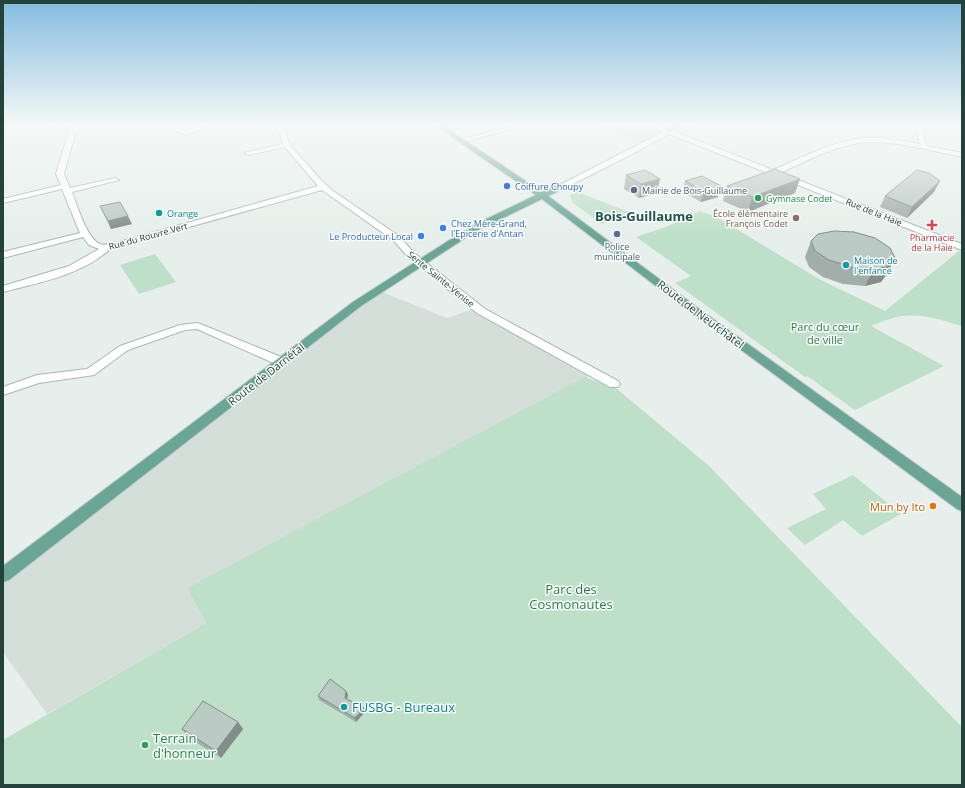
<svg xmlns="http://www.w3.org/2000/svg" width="965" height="788" font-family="'Open Sans',sans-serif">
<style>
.built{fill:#d4dfda}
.green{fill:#bfe0c8}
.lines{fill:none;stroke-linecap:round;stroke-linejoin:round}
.minor-casing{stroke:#a8b8b2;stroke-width:2}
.major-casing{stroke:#c2cac8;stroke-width:2}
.minor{fill:#fff;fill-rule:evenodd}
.major{fill:#6aa596;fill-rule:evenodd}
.wall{fill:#a1aea9}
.shaded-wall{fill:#838d89}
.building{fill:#bbcac4;stroke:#838d89}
.shop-dot{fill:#3f7fe0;stroke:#f7fbf9;stroke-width:1.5}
.service-dot{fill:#5c6f8a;stroke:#f7fbf9;stroke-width:1.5}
.leisure-dot{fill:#2e9e5b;stroke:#f7fbf9;stroke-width:1.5}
.culture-dot{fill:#0f9aa8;stroke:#f7fbf9;stroke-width:1.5}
.education-dot{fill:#8d6e63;stroke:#f7fbf9;stroke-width:1.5}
.health-dot{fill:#e0444e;stroke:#f7fbf9;stroke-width:1.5}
.food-dot{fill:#e8710a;stroke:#f7fbf9;stroke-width:1.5}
.labels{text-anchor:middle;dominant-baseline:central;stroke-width:3;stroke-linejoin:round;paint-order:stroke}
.far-shop-label{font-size:9px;fill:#366cbe;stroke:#f7fbf9;text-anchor:start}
.far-service-label{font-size:9px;fill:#4e5e75;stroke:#f7fbf9;text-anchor:start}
.far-leisure-label{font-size:9px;fill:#27864d;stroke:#f7fbf9;text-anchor:start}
.far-street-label{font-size:9px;fill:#24423a;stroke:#f7fbf9}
.far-culture-label{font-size:9px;fill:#0d838f;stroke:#f7fbf9;text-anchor:start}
.far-education-label{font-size:9px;fill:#785e54;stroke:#f7fbf9;text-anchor:end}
.far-health-label{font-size:9px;fill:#be3a42;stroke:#f7fbf9}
.street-label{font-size:11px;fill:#24423a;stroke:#f7fbf9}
.park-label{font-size:11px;fill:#2d7a4b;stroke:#f7fbf9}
.food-label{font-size:11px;fill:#c56008;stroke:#f7fbf9;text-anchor:end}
.far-district-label{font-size:13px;font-weight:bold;fill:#1f5548;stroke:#f7fbf9}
.near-park-label{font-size:13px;fill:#2d7a4b;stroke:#f7fbf9}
.near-culture-label{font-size:13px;fill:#0d838f;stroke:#f7fbf9;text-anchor:start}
.near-leisure-label{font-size:13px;fill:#27864d;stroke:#f7fbf9;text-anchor:start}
</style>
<rect width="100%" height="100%" fill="#e6efeb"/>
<!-- built -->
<g class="built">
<polygon points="609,125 700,125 685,132 673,133 645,145 601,127"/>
<polygon points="377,290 447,318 473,309 592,375 187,588 206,623 47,714 3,652 3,580"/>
</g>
<!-- green -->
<g class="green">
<polygon points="575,191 629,212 602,224 573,203 570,196"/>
<path d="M700,211L715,216L819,279L885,311L959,251L962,252V326C926,315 908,309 871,326L944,366L855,410L807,376L805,377L675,283L691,276L636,237L666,227Z"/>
<polygon points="155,254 176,282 139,294 120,265"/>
<polygon points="585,377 617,389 708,465 962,727 962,785 3,785 3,740 206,623 187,588"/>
<polygon points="853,475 901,514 862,536 843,520 805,545 787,528 826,509 813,494"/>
</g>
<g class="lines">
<!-- minor casing -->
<g class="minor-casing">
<g id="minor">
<path d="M48,125C56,124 65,129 73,128C80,127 85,124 92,125L76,131L64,174L70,188L115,178L119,180L72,192C77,205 87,239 100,244C106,246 113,243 119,242L318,186L285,147L248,155L244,153L283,144L277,125H283L290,145L320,179L333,191L399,236L414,253L485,309L618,381L620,384L618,387H610L477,313L408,257L393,240L322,190L110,249C82,275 38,283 3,292V286L69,266L99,249L89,245L83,237L3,258V252L80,233L62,189L3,203V199L61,185L56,174L69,131Z"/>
<path d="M182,125H192L202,128L187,135L173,130ZM188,127L192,128L187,131L182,130Z"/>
<polygon points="518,125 527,125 462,142 459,140"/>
<path d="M649,125H657L671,130L773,170C802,158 832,141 864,138C882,137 902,141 920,144L915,125H921L926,146L962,153V157C931,151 884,137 854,144C828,149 804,162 780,173L962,244V250L669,134L632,154L561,190L554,188L663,132Z"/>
<polygon points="198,323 286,359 288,362 286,365 278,365 197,329 185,330 128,350 94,375 39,383 3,395 3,387 37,375 87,369 120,346 180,325"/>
</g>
</g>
<!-- major casing -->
<g class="major-casing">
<g id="major">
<polygon points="435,125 442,125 542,192 555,186 561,186 561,190 548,196 706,314 962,497 962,511 957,509 698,318 542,199 476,231 361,306 9,580 3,582 3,566 353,302 470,227 536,195"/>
<polygon points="677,125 684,125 671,132 666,131"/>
</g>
</g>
<!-- minor -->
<use href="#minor" class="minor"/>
<!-- major -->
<use href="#major" class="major"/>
</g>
<!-- wall -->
<g class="wall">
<polygon points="626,175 657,193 639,198 624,189"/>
<polygon points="685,181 718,197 701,202 683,192"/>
<polygon points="727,186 795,193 748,212 723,201"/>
<polygon points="934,192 907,218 880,207 885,196"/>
<polygon points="100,206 132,224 111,229"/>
<polygon points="811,241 895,258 887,274 881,282 865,286 843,284 823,277 809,267 805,257"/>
<polygon points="346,691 348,695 347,699 365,712 356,722 319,700 318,696"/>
<polygon points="238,722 243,729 221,758 188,737 182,729"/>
</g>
<!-- shaded-wall -->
<g class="shaded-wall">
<polygon points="660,179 657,193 639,198 641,184"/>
<polygon points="800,179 795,193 748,212 752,197"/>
<polygon points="940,181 934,192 907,218 912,207"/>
<polygon points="721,186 718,197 701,202 704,191"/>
<polygon points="128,216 132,224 111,229 108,221"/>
<polygon points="895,258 887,274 881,282 865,286 873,270"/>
<polygon points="346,691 348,695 346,702 345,698"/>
<polygon points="364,708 365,712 356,722 355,718"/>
<polygon points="238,722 243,729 221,758 216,751"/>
</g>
<!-- building -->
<g class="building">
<polygon points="775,169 800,179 752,197 727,186"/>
<polygon points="645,170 660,179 641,184 626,175"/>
<polygon points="917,170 929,173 940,181 912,207 885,196"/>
<polygon points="702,176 721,186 704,191 685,181"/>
<polygon points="120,202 128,216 108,221 100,206"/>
<polygon points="834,231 854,232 875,238 890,248 895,258 889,266 873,270 851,267 829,260 815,251 811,241 818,234"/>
<polygon points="330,679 346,691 345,698 364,708 355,718 318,696"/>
<polygon points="203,701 238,722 216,751 182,729"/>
</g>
<!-- sky -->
<linearGradient id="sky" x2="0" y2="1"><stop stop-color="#84bce0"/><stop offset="0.53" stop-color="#f4f8f6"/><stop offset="1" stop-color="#f4f8f6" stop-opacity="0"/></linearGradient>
<rect width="965" height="235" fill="url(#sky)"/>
<!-- markers -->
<g class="shop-dot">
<circle cx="507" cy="186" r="4"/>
<circle cx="443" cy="228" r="4"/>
<circle cx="421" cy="236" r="4"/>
</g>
<g class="service-dot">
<circle cx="634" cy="190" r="4"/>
<circle cx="617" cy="234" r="4"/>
</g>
<g class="leisure-dot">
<circle cx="758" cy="198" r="4"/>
<circle cx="145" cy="745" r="4"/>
</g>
<g class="culture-dot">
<circle cx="159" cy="213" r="4"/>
<circle cx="846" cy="265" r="4"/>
<circle cx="344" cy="707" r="4"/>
</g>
<circle class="education-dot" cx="796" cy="218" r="4"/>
<path class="health-dot" d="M930 219h4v4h4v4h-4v4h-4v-4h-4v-4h4z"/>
<circle class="food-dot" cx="933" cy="506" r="4"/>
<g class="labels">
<!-- far-shop labels -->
<g class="far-shop-label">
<text x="515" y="186">Coiffure Choupy</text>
<text x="451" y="223">Chez Mère-Grand,<tspan x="451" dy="10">l'Epicerie d'Antan</tspan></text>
<text x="413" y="236" text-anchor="end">Le Producteur Local</text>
</g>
<!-- far-service labels -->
<g class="far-service-label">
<text x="642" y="190">Mairie de Bois-Guillaume</text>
<text x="617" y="246" text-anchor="middle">Police<tspan x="617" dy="10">municipale</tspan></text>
</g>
<!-- far-leisure labels -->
<g class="far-leisure-label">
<text x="766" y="198">Gymnase Codet</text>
</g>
<!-- far-street labels -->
<g class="far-street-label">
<text transform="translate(874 212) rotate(22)">Rue de la Haie</text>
<text transform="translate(148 236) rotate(-15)">Rue du Rouvre Vert</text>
<text transform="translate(441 279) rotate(39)">Sente Sainte-Venise</text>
</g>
<!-- far-culture labels -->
<g class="far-culture-label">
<text x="167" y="213">Orange</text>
<text x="854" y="260">Maison de<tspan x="854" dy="10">l'enfance</tspan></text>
</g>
<!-- far-education labels -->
<g class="far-education-label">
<text x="788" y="213">École élémentaire<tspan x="788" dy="10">François Codet</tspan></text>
</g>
<!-- far-health labels -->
<g class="far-health-label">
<text x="932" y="237">Pharmacie<tspan x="932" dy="10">de la Haie</tspan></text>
</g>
<!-- street labels -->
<g class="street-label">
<text transform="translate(701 314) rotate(37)">Route de Neufchâtel</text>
<text transform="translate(266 374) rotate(-38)">Route de Darnétal</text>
</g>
<!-- park labels -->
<g class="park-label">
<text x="825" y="326">Parc du cœur<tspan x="825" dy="13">de ville</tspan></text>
</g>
<!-- food labels -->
<g class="food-label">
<text x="925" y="506">Mun by Ito</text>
</g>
<!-- far-district labels -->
<g class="far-district-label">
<text x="644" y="216">Bois-Guillaume</text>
</g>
<!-- near-park labels -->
<g class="near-park-label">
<text x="571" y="589">Parc des<tspan x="571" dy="15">Cosmonautes</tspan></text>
</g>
<!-- near-culture labels -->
<g class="near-culture-label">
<text x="352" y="707">FUSBG - Bureaux</text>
</g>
<!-- near-leisure labels -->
<g class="near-leisure-label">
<text x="153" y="738">Terrain<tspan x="153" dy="15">d'honneur</tspan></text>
</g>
</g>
<!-- border -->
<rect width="965" height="788" fill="none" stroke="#24423a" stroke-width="8"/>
</svg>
